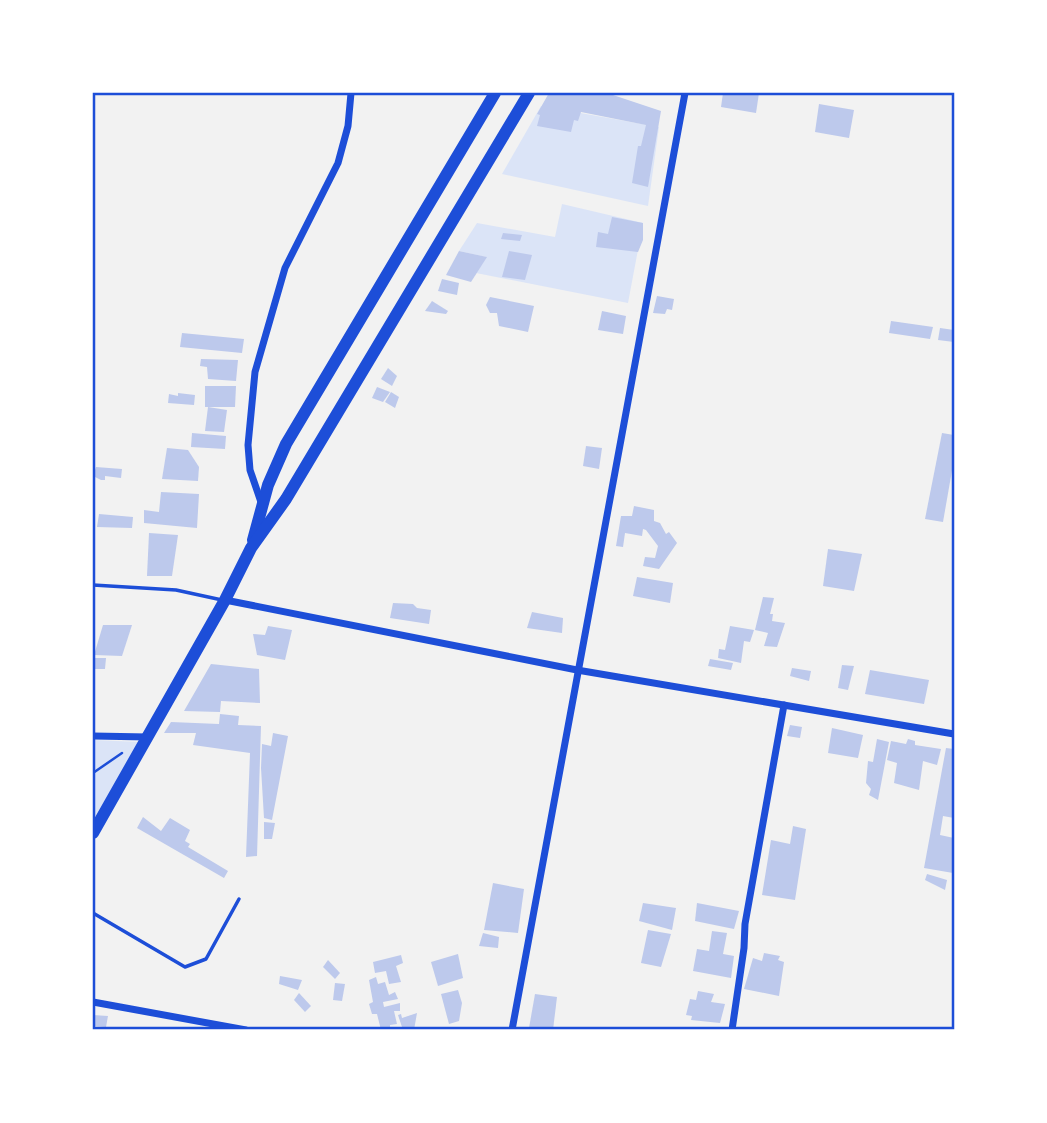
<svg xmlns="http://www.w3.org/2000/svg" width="1047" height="1123" font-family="'Fira Sans',sans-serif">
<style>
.green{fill:#dbe4f7}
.building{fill:#bdc9ec}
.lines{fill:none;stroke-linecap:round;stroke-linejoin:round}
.path{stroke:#1d4ed8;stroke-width:2.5}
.service{stroke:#1d4ed8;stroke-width:3.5}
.minor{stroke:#1d4ed8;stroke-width:7}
.primary{stroke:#1d4ed8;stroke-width:12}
.neatline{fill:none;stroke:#1d4ed8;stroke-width:2.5}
</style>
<rect width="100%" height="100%" fill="#f2f2f2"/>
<!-- green -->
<g class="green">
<polygon points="541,106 659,127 648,206 502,174"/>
<polygon points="562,204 643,223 628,303 476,273 486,257 459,251 477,223 555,237"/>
<polygon points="93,740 140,742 93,820"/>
</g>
<!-- building -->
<g class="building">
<polygon points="549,93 607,93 661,111 648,187 632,183 638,146 641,146 646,125 581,112 578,121 574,120 571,132 537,126 540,115 537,114"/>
<polygon points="723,93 759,93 756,113 721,107"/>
<polygon points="819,104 854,110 849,138 815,132"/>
<polygon points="612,217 643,223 643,240 638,252 596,247 598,232 608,234"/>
<polygon points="503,233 522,235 520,241 501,239"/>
<polygon points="459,251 487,257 471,282 446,275"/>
<polygon points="509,251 532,255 525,280 502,277"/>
<polygon points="442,279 459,283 457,295 438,291"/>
<polygon points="657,296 674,299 672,310 667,309 665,314 653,313"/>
<polygon points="490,297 534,306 528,332 499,326 497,313 490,313 486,305"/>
<polygon points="432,301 448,311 446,314 425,311"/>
<polygon points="602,311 626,316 623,334 598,330"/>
<polygon points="891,321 933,327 930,339 889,333"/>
<polygon points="940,328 954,330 954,342 938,340"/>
<polygon points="182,333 244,339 242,353 180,347"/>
<polygon points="201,359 238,360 236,381 208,379 207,367 200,366"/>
<polygon points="388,368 397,376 392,386 381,379"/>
<polygon points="205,386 236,386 235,407 208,407 227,410 224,432 205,431 208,407 205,407"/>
<polygon points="377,387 390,392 383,402 372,398"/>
<polygon points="391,392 399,397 395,408 385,402"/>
<polygon points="178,393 195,395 194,405 168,403 169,394 178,396"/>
<polygon points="192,433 226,436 225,449 191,447"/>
<polygon points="942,433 954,435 954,459 943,522 925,519"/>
<polygon points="586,446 602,448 599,469 583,466"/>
<polygon points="167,448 188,450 199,467 198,481 162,479"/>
<polygon points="96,467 122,469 121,478 105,476 105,480 101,480 93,476"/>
<polygon points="161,492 199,494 197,528 144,523 144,510 159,512"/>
<polygon points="634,506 654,510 654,521 660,523 666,534 669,532 677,543 659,569 643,566 645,557 655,558 658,546 646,530 643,529 642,536 625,533 623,547 616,546 621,516 632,516"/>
<polygon points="99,514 133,517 132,528 97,527"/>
<polygon points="149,533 178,535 172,576 147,576"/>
<polygon points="828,549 862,554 854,591 823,586"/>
<polygon points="637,577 673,583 670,603 633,596"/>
<polygon points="763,597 774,598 770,614 773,614 772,621 785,623 777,647 764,646 768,633 755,630"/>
<polygon points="393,603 413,604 417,608 431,610 429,624 390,618"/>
<polygon points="532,612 563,618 562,633 527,628"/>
<polygon points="103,625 132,625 122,656 94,655"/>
<polygon points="268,626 292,630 285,660 257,655 253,634 265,635"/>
<polygon points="730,626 754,630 750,642 744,641 741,663 718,658 719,649 725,650"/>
<polygon points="93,658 106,658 105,669 93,669"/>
<polygon points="710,659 733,663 731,670 708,666"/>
<polygon points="211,664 259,669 260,703 221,701 220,712 184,711"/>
<polygon points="842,665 854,666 848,690 838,688"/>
<polygon points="792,668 811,671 809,681 790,676"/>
<polygon points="870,670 929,680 924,704 865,694"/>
<polygon points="220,714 239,716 238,725 261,726 257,856 246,857 250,753 193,745 196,733 164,733 171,722 219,724"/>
<polygon points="790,725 802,727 800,738 787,736"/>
<polygon points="832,728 863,735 858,758 828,753"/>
<polygon points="273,733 288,736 272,820 264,818 261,768 262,744 271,746"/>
<polygon points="877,739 889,742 878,800 869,795 871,789 866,783 868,761 873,762"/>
<polygon points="908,739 915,741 915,745 941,749 937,765 923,761 919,790 894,783 897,763 887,760 891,741 906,744"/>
<polygon points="946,748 954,749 954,818 943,816 940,835 954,838 953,873 924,868"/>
<polygon points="143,817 161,831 170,818 190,830 185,841 190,844 188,847 228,871 224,878 137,828"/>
<polygon points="264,822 275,823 272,839 264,839"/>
<polygon points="793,826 806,829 795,900 762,895 771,840 790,844"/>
<polygon points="927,874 947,880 945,890 925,880"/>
<polygon points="493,883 524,889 518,933 484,930"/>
<polygon points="643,903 676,908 672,930 639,921"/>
<polygon points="697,903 739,911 734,929 695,921"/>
<polygon points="648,930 671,934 661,967 641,963"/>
<polygon points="712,931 727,933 723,954 734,956 731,978 693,971 697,949 709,951"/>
<polygon points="483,933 499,937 498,948 479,946"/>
<polygon points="764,953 780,956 778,960 784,962 779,996 744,989 753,958 762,961"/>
<polygon points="458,954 463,978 438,986 431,962"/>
<polygon points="401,955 403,963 396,966 401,982 389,984 386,971 375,973 373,962"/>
<polygon points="328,960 340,973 335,979 323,967"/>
<polygon points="280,976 302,980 298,990 279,984"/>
<polygon points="376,977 378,984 385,982 389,995 395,992 398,999 383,1002 384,1007 400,1003 400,1011 394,1011 397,1024 390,1025 390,1030 381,1030 377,1014 372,1014 369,1004 373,1002 369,980"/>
<polygon points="335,983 345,984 342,1001 333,1000"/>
<polygon points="458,990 462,1003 459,1021 449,1024 441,994"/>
<polygon points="698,991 714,994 711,1002 725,1004 720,1023 691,1020 692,1016 686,1015 690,999 696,1000"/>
<polygon points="299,993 311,1006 305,1012 294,1000"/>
<polygon points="535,994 557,997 553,1030 529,1028"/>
<polygon points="417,1013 414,1030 403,1030 398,1015 401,1014 402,1018"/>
<polygon points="93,1015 108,1016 106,1027 93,1026"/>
</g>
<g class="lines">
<!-- path -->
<polyline class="path" points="93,773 122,753"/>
<!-- service -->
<g class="service">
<polyline points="93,585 176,590 222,600"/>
<polyline points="93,913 185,967 206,959 239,899"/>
</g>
<!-- minor -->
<g class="minor">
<polyline points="261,502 250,470 248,445 255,372 285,268 338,163 348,126 351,93"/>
<polyline points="225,600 577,670 954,734"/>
<polyline points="93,736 148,737"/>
<polyline points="93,1002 246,1030"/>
<polyline points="512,1030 685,93"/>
<polyline points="732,1030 744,948 745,924 784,705"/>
</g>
<!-- primary -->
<g class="primary">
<polyline points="253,540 268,485 286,444 495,93"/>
<polyline points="93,833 225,600 251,548 286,499 529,93"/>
</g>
</g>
<!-- border -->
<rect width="1047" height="1123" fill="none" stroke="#ffffff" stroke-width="189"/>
<rect x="94" y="94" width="859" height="934" class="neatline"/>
</svg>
